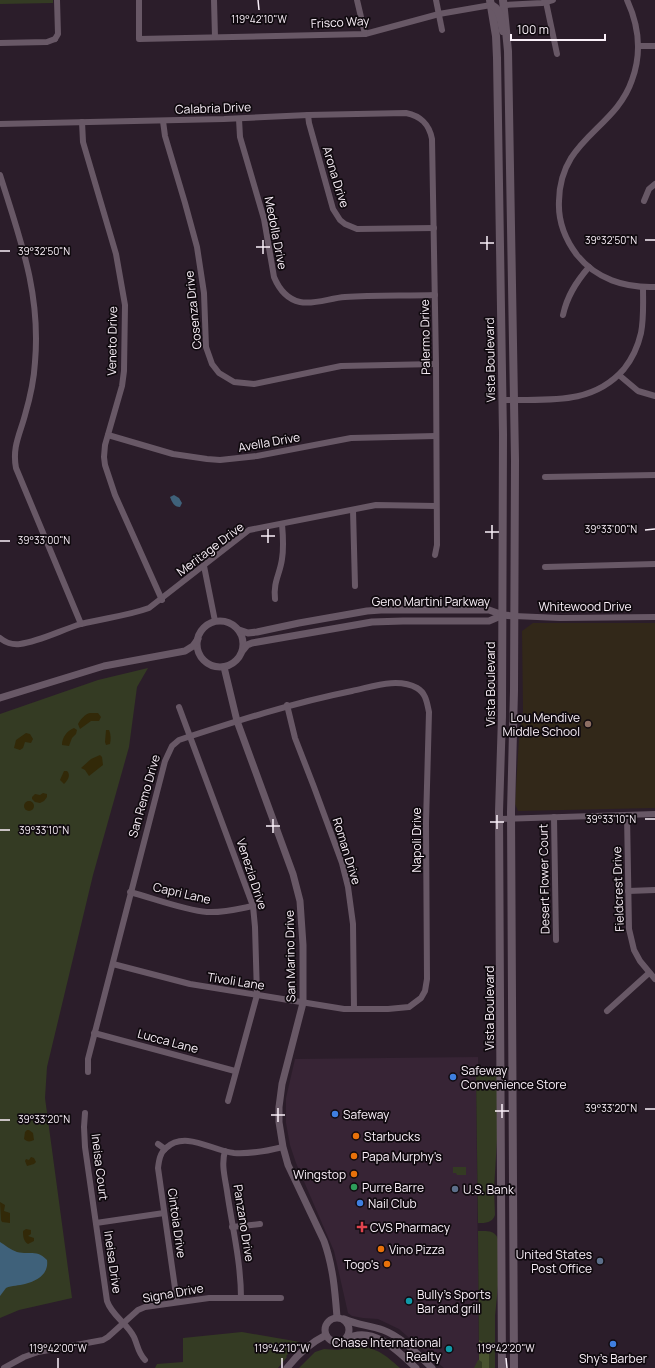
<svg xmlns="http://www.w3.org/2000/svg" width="655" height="1368" font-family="Manrope,sans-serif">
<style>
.built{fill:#372435}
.education{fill:#322819}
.green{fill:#343b23}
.forest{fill:#49532f}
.sand{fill:#322908}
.water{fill:#3f617a}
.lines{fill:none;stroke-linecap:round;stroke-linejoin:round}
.minor{stroke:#685866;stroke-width:6}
.tertiary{stroke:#685866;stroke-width:7}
.secondary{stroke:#685866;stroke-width:8}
.ticks{fill:none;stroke:#faf0f9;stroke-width:1.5}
.education-dot{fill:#8d6e63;stroke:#100a0f;stroke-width:1.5}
.shop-dot{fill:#3f7fe0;stroke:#100a0f;stroke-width:1.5}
.food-dot{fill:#e8710a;stroke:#100a0f;stroke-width:1.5}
.leisure-dot{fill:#2e9e5b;stroke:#100a0f;stroke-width:1.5}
.service-dot{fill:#5c6f8a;stroke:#100a0f;stroke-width:1.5}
.health-dot{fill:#e0444e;stroke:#100a0f;stroke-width:1.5}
.culture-dot{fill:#0f9aa8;stroke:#100a0f;stroke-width:1.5}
.labels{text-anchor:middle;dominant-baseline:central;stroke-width:3.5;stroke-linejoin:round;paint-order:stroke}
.street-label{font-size:12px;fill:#faf0f9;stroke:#100a0f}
.poi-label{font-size:12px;fill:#faf0f9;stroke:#100a0f;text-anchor:start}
.ticks-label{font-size:10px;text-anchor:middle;fill:#faf0f9;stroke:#100a0f;stroke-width:3.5;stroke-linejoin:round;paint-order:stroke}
</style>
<rect width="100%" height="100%" fill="#2b1d2a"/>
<!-- built -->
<polygon class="built" points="478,1057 478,1076 476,1077 479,1368 444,1368 399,1329 378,1319 363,1318 352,1316 348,1313 334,1251 296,1163 290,1145 286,1123 286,1098 295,1059"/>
<!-- education -->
<polygon class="education" points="533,623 655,623 655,808 518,811 515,804 519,738 523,711 522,631"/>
<!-- green -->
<g class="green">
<polygon points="0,0 53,0 53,3 0,4"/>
<polygon points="148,668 137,687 129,747 93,875 47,1067 45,1098 72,1298 19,1310 0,1318 0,714 98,680"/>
<path d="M482,1072H492L493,1073H496L497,1076V1140L494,1189L495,1215C492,1223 486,1223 478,1223L476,1076Z"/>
<polygon points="453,1167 466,1167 466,1175 457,1175 456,1173 453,1173"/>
<path d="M478,1231C487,1231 495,1230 498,1239V1286L495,1316V1368H474L478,1360H479Z"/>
<polygon points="242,1332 300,1342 286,1356 287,1357 278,1368 155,1368 157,1364 183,1362 183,1338"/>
<path d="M356,1346C378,1348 384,1354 400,1368H299L315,1352L324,1349L338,1350Z"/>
</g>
<!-- forest -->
<polygon class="forest" points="479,1340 489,1345 489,1368 482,1368 482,1362 479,1360"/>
<!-- sand -->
<g class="sand">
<path d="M90,713H98L101,717L99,721H91L80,729L78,724C80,720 85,714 90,713Z"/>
<path d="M74,728L77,730L76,734L72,738L69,746L62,745C62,737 67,731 74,728Z"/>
<path d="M106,730H109C111,734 111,740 110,744L106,745L105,742Z"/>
<polygon points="26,733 30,734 33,739 31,743 25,742 23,748 20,750 14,748 16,740"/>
<polygon points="100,755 102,757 103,765 89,776 85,770 81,768 91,759"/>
<path d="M64,771H67C71,775 68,780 64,784L60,780Z"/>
<polygon points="43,793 47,794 47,797 44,801 40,803 35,802 32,799 32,797 35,794 40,795"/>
<circle cx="29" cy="806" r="5"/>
<path d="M27,1130H29L33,1133L34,1140C30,1142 27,1142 24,1139L25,1132Z"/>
<polygon points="31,1157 34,1158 36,1162 34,1164 27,1166 25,1161 26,1159 29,1160"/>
<polygon points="0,1202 5,1205 4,1211 10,1213 10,1223 2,1222 1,1220"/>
<path d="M26,1229L31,1230V1234L28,1236L34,1238V1241L28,1244C23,1241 23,1235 23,1231Z"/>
</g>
<!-- water -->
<g class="water">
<path d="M174,495L179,498L182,503L180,507C174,507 172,502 170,497Z"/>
<path d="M0,1242C5,1245 11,1250 17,1252C29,1255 37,1249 47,1260C49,1274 37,1281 25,1284C19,1286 12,1285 6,1288L0,1296Z"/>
</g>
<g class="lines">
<!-- minor -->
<g class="minor">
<polyline points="139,0 139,39 365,34 439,14 491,5"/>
<polyline points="214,0 215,37"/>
<polyline points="357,0 365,34"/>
<polyline points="436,0 442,30"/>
<path d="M627,0C639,26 642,53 632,80C615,130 560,138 559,201C558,220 565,239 577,255C596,279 625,288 655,287"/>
<polyline points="546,2 557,54"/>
<polyline points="504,5 542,3 553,0"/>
<polyline points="55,39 58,34 57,0"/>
<polyline points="0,43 47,42 55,39"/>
<polyline points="638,46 655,46"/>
<polyline points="308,115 309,123 333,209 340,220 345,224 357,229 434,228"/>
<path d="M239,119L240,137L264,219L274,277C279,289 286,299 300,302C314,305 330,298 345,297C375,295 405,296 435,295"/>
<polyline points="163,121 165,136 185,203 197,247 204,293 206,347 212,364 219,373 234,382 254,384 341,366 436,364"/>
<polyline points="82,122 83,142 116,254 125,305 124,371 122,386 105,445 104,457 105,465 115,495 162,600"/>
<path d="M0,124L224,119L308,115L406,113C421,116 429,124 432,139L436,364L437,545L435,555"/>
<path d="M0,175C20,239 41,293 35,362C34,380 30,398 25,415C20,434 12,447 16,468L81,624"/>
<polyline points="644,201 649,189 655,184"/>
<path d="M563,315C567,296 576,282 589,267"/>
<polyline points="619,375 638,391 655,396"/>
<path d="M503,400C547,399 592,406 624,369C632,359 638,346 641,333C644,318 643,303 643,287"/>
<polyline points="108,435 173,454 207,459 220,460 257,456 351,438 436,436"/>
<polyline points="545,477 655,475"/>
<polyline points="353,510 355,586"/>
<polyline points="204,566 215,621"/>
<polyline points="545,567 655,564"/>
<path d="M275,599C273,582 280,574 282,559C284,547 283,535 282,524"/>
<polyline points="514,616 560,618 655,617"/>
<path d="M0,638C6,643 12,645 20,644C41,641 61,630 81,624C104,618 127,616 149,608L249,530L376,505L436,506"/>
<polyline points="287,705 295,738 314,787 342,863 348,887 353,924 354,1009"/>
<polyline points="179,707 253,906 255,927 257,995 228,1101"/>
<polyline points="627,815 629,929 634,950 640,961 655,979"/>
<polyline points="554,817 556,940"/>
<polyline points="499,819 655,814"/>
<polyline points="628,891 655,890"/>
<path d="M130,892C153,898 184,910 207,912C223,913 238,909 253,906"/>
<polyline points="607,1011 649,973"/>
<polyline points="94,1033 235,1071"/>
<path d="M88,1072V1059L165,761L172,746L179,740C237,721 292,703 352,691C372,687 397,677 417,688C426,693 427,703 429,712L426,823L427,979L425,991L421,998L409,1007L388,1009H344L190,984L113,964"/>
<path d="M85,1113L84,1127L85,1147L107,1301C112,1316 127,1323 134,1337C138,1346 138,1353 145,1360"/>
<polyline points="158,1144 165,1149"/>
<path d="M225,1151C221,1164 225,1178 227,1191C232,1226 241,1262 241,1298"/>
<polyline points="96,1223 164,1213"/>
<polyline points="232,1227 260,1224"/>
<path d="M177,1302L158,1168C159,1160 160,1153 166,1148C185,1130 213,1151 234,1153C251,1154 267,1151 283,1147"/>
<polyline points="4,1368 24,1357 38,1352 103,1340 108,1337 138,1310 145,1307 209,1298 281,1298"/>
</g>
<!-- tertiary -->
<g class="tertiary">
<circle cx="220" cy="644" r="23"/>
<polyline points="239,630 248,633 257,632 299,623 367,611 381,610 489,610 503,615 514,616"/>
<polyline points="243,650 247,645 252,643 372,622 403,621 489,621 503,615"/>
<path d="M224,667L237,721L293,874L300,901L303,945V1003L282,1084L279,1107V1122L283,1147L288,1165L324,1241C333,1266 335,1291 337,1317"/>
<polyline points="0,698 104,666 185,651 193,646 198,639"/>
<circle cx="337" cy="1330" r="12"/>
<path d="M344,1319C357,1325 369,1325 383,1330C402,1337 417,1354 432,1368"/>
<path d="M346,1339C372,1324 398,1351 416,1368"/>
<path d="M287,1368C298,1354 310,1343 326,1335"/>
</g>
<!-- secondary -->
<g class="secondary">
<polyline points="490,0 496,36 497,58 503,434 502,716 499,812 502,1368"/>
<polyline points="503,0 508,51 515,460 514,691 511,812 514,1368"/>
<path d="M491,5C501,8 501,23 503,31"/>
</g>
</g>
<!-- ticks -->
<path class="ticks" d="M258,0L259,10M487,236V250M263,240V254M645,240H655M480,243H494M256,247H270M0,251H10M492,525V539M268,529V543M645,530L655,529M485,532H499M261,536H275M0,541H10M497,815V829M273,819V833M645,819H655M490,822H504M266,826H280M0,830H10M502,1104V1118M278,1108V1122M645,1109H655M495,1111H509M271,1115H285M0,1120H10M58,1358V1368M282,1358V1368M506,1358L507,1368"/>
<!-- markers -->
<circle class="education-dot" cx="588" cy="724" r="4"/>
<g class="shop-dot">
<circle cx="453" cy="1077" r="4"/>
<circle cx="335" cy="1114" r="4"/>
<circle cx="360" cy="1203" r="4"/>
<circle cx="613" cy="1344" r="4"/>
</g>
<g class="food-dot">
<circle cx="356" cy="1136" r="4"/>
<circle cx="354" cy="1156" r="4"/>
<circle cx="354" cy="1174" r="4"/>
<circle cx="381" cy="1249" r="4"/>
<circle cx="387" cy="1264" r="4"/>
</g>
<circle class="leisure-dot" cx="354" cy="1187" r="4"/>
<g class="service-dot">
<circle cx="455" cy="1189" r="4"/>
<circle cx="600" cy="1261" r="4"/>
</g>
<path class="health-dot" d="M360 1221h4v4h4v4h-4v4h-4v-4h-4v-4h4z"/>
<g class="culture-dot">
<circle cx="409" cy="1301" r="4"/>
<circle cx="449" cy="1349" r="4"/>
</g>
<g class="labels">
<!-- street labels -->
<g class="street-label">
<text transform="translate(340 22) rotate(-3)">Frisco Way</text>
<text transform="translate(213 108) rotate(-2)">Calabria Drive</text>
<text transform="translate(336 177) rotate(73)">Arona Drive</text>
<text transform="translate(276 233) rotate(79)">Medolla Drive</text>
<text transform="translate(193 310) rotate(-96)">Cosenza Drive</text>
<text transform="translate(425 337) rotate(-91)">Palermo Drive</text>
<text transform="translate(112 341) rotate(-89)">Veneto Drive</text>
<text transform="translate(490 360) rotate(-91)">Vista Boulevard</text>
<text transform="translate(269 442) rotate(-10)">Avella Drive</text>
<text transform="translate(210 549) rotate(-37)">Meritage Drive</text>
<text x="431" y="601">Geno Martini Parkway</text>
<text x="585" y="606">Whitewood Drive</text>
<text transform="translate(490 684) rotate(-90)">Vista Boulevard</text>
<text transform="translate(144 796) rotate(-74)">San Remo Drive</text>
<text transform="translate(416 840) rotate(-90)">Napoli Drive</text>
<text transform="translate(347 851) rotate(73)">Roman Drive</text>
<text transform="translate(252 874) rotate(72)">Venezia Drive</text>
<text transform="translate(544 879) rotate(-91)">Desert Flower Court</text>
<text transform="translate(618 889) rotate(-92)">Fieldcrest Drive</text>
<text transform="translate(182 893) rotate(13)">Capri Lane</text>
<text transform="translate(290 956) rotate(-91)">San Marino Drive</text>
<text transform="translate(236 981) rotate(9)">Tivoli Lane</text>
<text transform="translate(489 1008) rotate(-90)">Vista Boulevard</text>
<text transform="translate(168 1041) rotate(15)">Lucca Lane</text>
<text transform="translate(100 1167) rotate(83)">Ineisa Court</text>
<text transform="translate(177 1223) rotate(82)">Cintoia Drive</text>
<text transform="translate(244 1223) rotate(81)">Panzano Drive</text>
<text transform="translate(113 1262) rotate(82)">Ineisa Drive</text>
<text transform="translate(173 1293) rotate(-10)">Signa Drive</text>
</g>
<!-- poi labels -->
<g class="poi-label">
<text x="580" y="717" text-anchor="end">Lou Mendive<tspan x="580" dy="14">Middle School</tspan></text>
<text x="461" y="1070">Safeway<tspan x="461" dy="14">Convenience Store</tspan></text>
<text x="343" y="1114">Safeway</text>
<text x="364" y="1136">Starbucks</text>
<text x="362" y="1156">Papa Murphy's</text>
<text x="346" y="1174" text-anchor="end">Wingstop</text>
<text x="362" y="1187">Purre Barre</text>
<text x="463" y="1189">U.S. Bank</text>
<text x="368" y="1203">Nail Club</text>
<text x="370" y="1227">CVS Pharmacy</text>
<text x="389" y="1249">Vino Pizza</text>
<text x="592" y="1254" text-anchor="end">United States<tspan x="592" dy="14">Post Office</tspan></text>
<text x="379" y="1264" text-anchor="end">Togo's</text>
<text x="417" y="1294">Bully's Sports<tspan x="417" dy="14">Bar and grill</tspan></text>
<text x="441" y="1342" text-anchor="end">Chase International<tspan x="441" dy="14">Realty</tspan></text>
<text x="613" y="1358" text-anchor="middle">Shy's Barber</text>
</g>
</g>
<g class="ticks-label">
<text x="259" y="23">119°42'10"W</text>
<text x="611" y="244">39°32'50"N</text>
<text x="44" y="255">39°32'50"N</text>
<text x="611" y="533">39°33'00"N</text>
<text x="44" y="544">39°33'00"N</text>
<text x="611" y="823">39°33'10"N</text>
<text x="44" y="834">39°33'10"N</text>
<text x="611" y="1112">39°33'20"N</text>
<text x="44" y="1123">39°33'20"N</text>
<text x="58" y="1352">119°42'00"W</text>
<text x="282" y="1352">119°42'10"W</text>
<text x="506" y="1352">119°42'20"W</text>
</g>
<!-- scale -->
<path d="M511 34v6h94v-6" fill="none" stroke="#faf0f9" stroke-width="2"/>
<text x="517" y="34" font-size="12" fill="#faf0f9" stroke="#100a0f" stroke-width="3" paint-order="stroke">100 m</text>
</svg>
